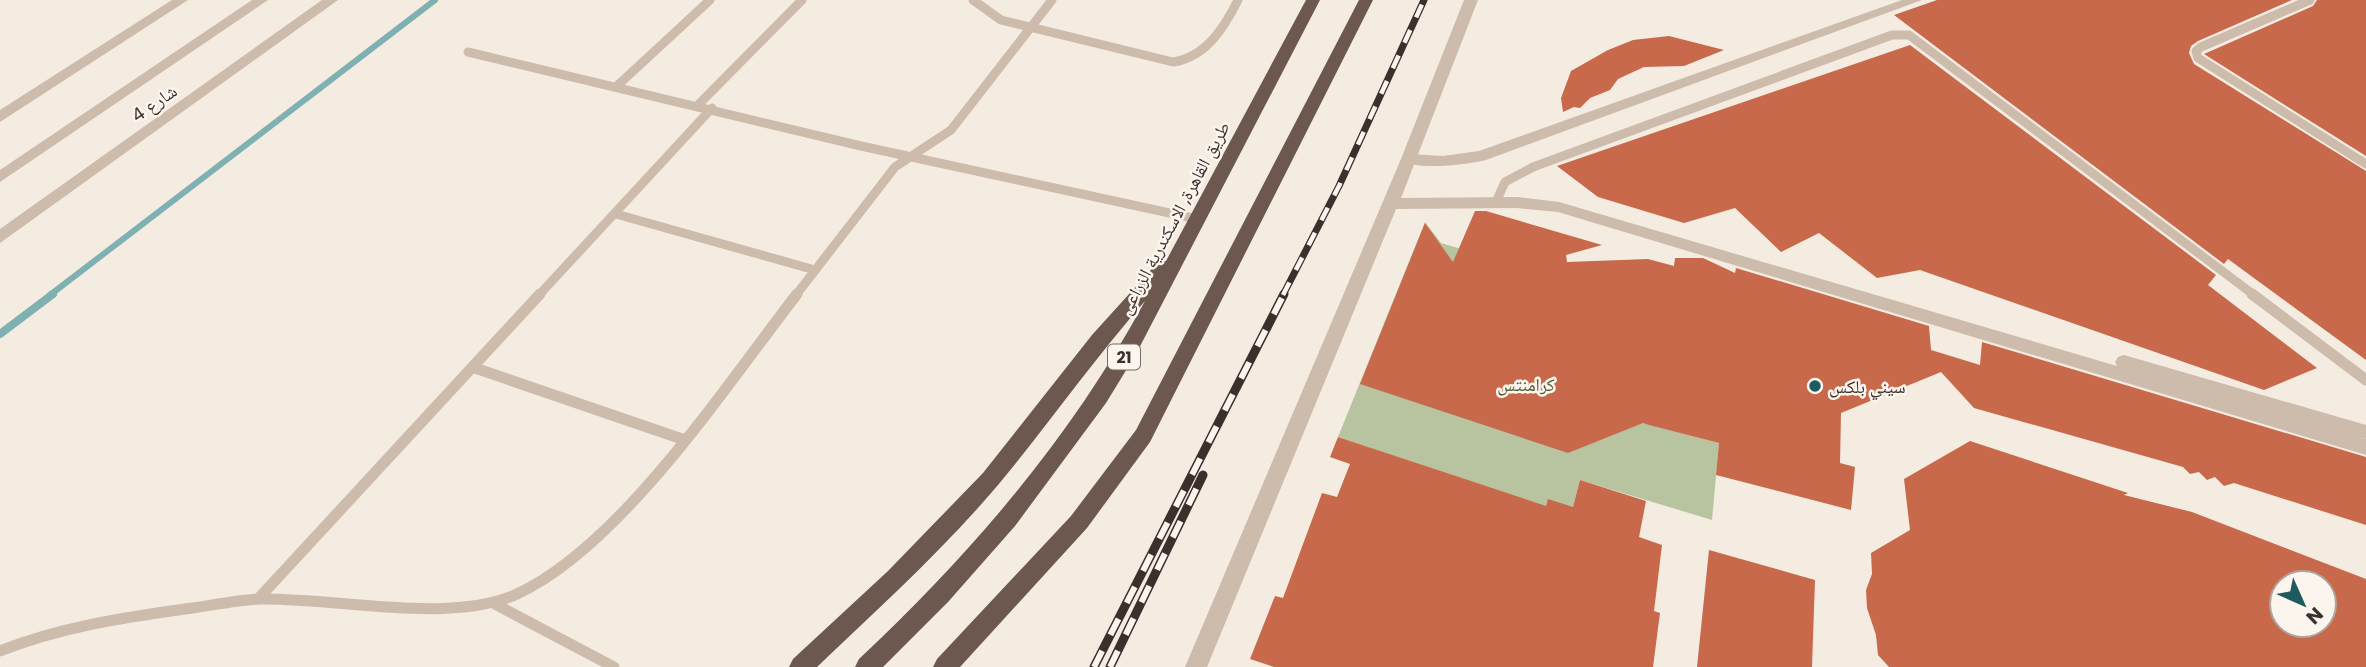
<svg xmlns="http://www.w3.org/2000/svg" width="2366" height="667" font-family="Poppins,'Noto Naskh Arabic',sans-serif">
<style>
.green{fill:#b8c4a0}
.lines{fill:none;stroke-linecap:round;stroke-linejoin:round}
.stream-far1{stroke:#7fb0b2;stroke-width:6}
.stream{stroke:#7fb0b2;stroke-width:8}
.building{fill:#c8694b;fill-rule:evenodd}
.service-far1{stroke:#cdbbac;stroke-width:9}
.service{stroke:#cdbbac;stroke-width:11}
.minor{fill:#cdbbac;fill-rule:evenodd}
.tertiary{fill:#cdbbac;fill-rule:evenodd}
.trunk{fill:#6c584f;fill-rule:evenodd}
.rail-far1-casing{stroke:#3b302b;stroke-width:7}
.rail-casing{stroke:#3b302b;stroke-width:9}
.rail-far1{stroke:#fbf5ee;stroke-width:4.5;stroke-dasharray:14;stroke-linecap:butt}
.rail{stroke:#fbf5ee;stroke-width:6;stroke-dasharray:18;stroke-linecap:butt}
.poi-dot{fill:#1f5a5e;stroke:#fbf5ee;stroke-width:2.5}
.labels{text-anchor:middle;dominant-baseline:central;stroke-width:5;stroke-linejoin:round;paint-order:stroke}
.shield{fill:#fbf5ee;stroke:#756b66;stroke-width:2}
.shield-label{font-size:16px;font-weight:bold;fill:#3b302b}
.street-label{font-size:18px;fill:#3b302b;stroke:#fbf5ee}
.park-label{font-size:18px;fill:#4a5a2e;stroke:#fbf5ee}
.poi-label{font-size:18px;fill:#3b302b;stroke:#fbf5ee;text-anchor:start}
</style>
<rect width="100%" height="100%" fill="#f4ebe1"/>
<!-- green -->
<polygon class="green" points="1425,222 1441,243 1661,308 1643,423 1719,443 1712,520 1580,480 1571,515 1338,437"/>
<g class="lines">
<!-- stream-far1 -->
<polyline class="stream-far1" points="50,295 435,0"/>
<!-- stream -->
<polyline class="stream" points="0,334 53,294"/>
</g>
<!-- building -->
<g class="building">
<polygon points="1937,0 2292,0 2198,41 2191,46 2189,53 2194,64 2366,171 2366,360 2228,259 2224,264 1894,15"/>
<polygon points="2317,0 2366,0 2366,156 2204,54 2313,6"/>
<polygon points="1669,36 1724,50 1684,66 1644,67 1618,79 1610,90 1590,98 1580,108 1574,107 1563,112 1561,98 1571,71 1608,50 1633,40"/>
<polygon points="1910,45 2216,275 2208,285 2317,368 2264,390 1920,270 1877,278 1819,233 1781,252 1735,208 1684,223 1598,197 1557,166"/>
<polygon points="1475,211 1486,211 1602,245 1566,255 1567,262 1648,259 1674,266 1675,258 1703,258 1735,273 1736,268 1929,326 1931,350 1980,365 1982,342 2366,457 2366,525 2234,483 2224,486 2215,477 2207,480 2199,472 2190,474 2183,467 1974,408 1941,372 1841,413 1840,463 1855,467 1851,510 1716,475 1719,443 1649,425 1643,423 1568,453 1360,384 1425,223 1453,262"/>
<polygon points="1338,437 1546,506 1548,499 1573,507 1580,480 1646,501 1639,537 1662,545 1654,611 1660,613 1653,667 1274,667 1250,659 1275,596 1283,598 1322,493 1337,497 1350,464 1330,457"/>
<path d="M1970,441L2128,493L2124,495L2192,512L2366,579V667H1889L1878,655L1876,635L1867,608L1866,590L1872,574L1871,553L1910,530L1904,479ZM2282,583H2324V625H2282Z"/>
<polygon points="1709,550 1815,580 1812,667 1697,667"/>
</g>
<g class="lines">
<!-- service-far1 -->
<g class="service-far1">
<path d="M973,0L1001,20L1173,62C1206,57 1224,28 1238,0"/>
<polyline points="2310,0 2201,47 2196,51 2198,58 2366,164"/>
<polyline points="468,52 861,146 1197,219"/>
<polyline points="617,86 710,0"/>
<polyline points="698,105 802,0"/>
<polyline points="1496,202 1505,182 1533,167 1892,35 1909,35 2254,295"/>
<polyline points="616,214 815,270"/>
<polyline points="539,295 712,108"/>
<polyline points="796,295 895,167 951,130 1052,0"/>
</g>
<!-- service -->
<g class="service">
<polyline points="2252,294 2366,380"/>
<polyline points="475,368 685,440"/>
<polyline points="258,599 540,294"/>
<polyline points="493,603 614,667"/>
<path d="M0,651C61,627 121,618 185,609C210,606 235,600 259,599C334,597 450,625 517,594C621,546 727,384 797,294"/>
</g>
<!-- minor -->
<g class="minor">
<polygon points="172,0 188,0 0,122 0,110"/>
<polygon points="252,0 268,0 0,182 0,170"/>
<polygon points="322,0 338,0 0,243 0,229"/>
<path d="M1902,0H1922L1486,160C1469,164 1414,172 1401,159L1409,154L1443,156L1479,151Z"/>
</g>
<!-- tertiary -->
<polygon class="tertiary" points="1464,0 1478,0 1401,198 1517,197 1559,202 2117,366 2115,362 2118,357 2124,355 2366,425 2366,439 2360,438 2366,439 2366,455 1558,212 1517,208 1396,209 1207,667 1185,667 1401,159"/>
<!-- trunk -->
<g class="trunk">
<path d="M1306,0H1320L1136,354L1106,403L1015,526L948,602L883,667H855L859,659C971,554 1071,438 1145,301C1093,360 1048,425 998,485C943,550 879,608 817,667H789L793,659L888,571L983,473L1092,335L1158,262L1166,261Z"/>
<polygon points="1359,0 1373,0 1150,442 1087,528 960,667 933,667 937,659 1071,516 1136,430"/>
</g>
<!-- rail-far1 casing -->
<g class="rail-far1-casing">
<polyline id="rail-far1" points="1283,295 1339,186 1424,0"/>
</g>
<!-- rail casing -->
<g class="rail-casing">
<g id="rail">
<polyline points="1094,667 1284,294"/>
<polyline points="1110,667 1203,475"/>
</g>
</g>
<!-- rail-far1 -->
<use href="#rail-far1" class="rail-far1"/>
<!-- rail -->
<use href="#rail" class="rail"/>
</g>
<!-- markers -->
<circle class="poi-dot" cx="1815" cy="386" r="7"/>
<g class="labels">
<!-- shield labels -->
<rect class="shield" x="1108" y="344.5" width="32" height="25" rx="5"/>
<g class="shield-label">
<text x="1124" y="357">21</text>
</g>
<!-- street labels -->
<g class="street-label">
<text transform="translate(154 103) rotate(-35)">شارع 4</text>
<text transform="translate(1174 218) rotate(-62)">طريق القاهرة, الاسكندرية الزراعى</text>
</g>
<!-- park labels -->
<g class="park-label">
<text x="1526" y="384">كرامنتس</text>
</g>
<!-- poi labels -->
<g class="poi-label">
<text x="1829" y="386">سيني بلكس</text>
</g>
</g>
<!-- north arrow -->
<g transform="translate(2303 604) rotate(135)"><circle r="33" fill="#fbf5ee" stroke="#aea6a0" stroke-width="2"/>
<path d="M0-5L12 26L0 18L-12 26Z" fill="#1f5a5e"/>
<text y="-10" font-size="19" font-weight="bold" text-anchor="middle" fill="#3b302b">N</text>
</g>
</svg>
